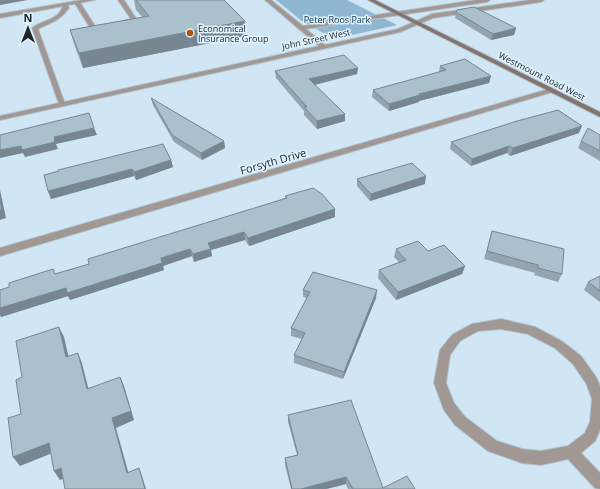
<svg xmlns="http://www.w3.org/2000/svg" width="600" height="489" font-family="'Open Sans',sans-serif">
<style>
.green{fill:#8fb7d1}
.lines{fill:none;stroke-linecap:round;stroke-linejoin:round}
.lane-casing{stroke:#b0c3d0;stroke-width:2}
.street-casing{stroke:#b0c3d0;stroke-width:2}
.secondary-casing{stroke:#b0c3d0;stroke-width:2}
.lane{fill:#a29893;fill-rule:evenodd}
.street{fill:#a29893;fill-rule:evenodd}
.secondary{fill:#82746d;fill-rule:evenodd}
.wall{fill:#92a5b0}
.shaded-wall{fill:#778690}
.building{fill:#aac0cd;stroke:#778690}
.poi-dot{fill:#b25010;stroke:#e0f2fe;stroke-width:1.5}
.labels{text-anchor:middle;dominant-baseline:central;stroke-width:3;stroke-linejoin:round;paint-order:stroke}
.far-park-label{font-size:9px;fill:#053249;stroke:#e0f2fe}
.far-poi-label{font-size:9px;fill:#1d252a;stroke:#e0f2fe;text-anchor:start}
.far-street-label{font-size:9px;fill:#1d252a;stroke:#e0f2fe}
.street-label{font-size:11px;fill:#1d252a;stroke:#e0f2fe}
</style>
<rect width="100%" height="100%" fill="#d0e6f4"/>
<!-- green -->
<polygon class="green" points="276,0 347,0 397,25 334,39 302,21"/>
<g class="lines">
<!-- lane casing -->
<g class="lane-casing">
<g id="lane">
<polygon points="118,0 124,0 137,20 136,21 123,23 123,21 131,19"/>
<polygon points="75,1 79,1 95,26 103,26 103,28 91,29 74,2"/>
<path d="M63,3H67L69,8C61,20 50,23 38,29L65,104L62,106L59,104L32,28C44,19 62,20 63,3Z"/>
</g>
</g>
<!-- street casing -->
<g class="street-casing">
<g id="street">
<polygon points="82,0 95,0 0,18 0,14"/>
<polygon points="265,0 271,0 303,26 476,0 490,0 487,2 306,29 325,45 398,29 432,14 530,0 544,0 541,2 433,18 400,32 0,120 0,116 319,46"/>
<polygon points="549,89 555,89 556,91 0,256 0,248"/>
<path d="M501,319L535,327L563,342L581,356L596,377L600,386V430L595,441L581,453L600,473V489L595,488L568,459L541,465L522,463L488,451L455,425L444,410L434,383L440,350L452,335L472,324ZM501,329L528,334L555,348L573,364L586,383L592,399L590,422L585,433L568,446L541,451L522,449L497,441L465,417L454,403L446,383L450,355L460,341L478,331Z"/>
</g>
</g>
<!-- secondary casing -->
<g class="secondary-casing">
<polygon id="secondary" points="368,0 375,0 600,112 600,117"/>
</g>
<!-- lane -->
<use href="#lane" class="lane"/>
<!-- street -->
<use href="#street" class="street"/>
<!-- secondary -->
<use href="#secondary" class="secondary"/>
</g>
<!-- wall -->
<g class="wall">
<polygon points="134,0 224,0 246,36 83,68 74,44 70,30 142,17 136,10"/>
<polygon points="456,12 516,28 514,35 491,40 455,18"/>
<polygon points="440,66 491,76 489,83 419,101 419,102 389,111 372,97 373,90 439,72"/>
<polygon points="358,68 357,74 315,85 345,121 317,129 304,115 304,111 276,78 275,71"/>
<polygon points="151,98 224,141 225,148 202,160 174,142 153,105"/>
<polygon points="579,133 510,156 507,153 471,166 450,149 451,142"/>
<polygon points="600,135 600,161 578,148 581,141"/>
<polygon points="171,160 173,167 136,180 134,176 51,199 48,191"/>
<polygon points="357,179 425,184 370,201 357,186"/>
<polygon points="285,196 335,209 335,217 249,246 245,240 211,250 212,256 194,262 192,256 163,266 164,270 70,300 68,296 1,317 0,315 0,290 89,264 285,198"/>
<polygon points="492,231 562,274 558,282 534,275 535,273 484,259"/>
<polygon points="396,249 428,251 465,266 462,274 396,300 378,278 379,270 399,262 394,257"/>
<polygon points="600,276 600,302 584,290 588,282"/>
<polygon points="303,290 376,298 343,379 294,363 294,355 302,339 291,336 291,328 307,298 303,297"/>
<polygon points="288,415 383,488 415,489 348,489 346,484 326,489 291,489 285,465 285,458 297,455 288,422"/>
</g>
<!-- shaded-wall -->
<g class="shaded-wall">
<polygon points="0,0 28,0 0,5"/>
<polygon points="245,21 246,36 83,68 79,53"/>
<polygon points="516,28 514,35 491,40 493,34"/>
<polygon points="358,68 357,74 309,86 309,79"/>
<polygon points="491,76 489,83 419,101 419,102 389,111 389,104 419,94"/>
<polygon points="345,114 345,121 317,129 317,121"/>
<polygon points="582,126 579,133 510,156 513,148"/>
<polygon points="94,128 97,135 56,144 58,149 25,157 23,153 0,158 0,150 21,146 54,137"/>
<polygon points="224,141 225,148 202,160 201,153"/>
<polygon points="509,146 507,153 471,166 472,159"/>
<polygon points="171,160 173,167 136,180 134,172"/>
<polygon points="132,169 134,176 51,199 48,191"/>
<polygon points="426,176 425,184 370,201 371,194"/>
<polygon points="0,190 6,218 0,220"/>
<polygon points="335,209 335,217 249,246 248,238"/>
<polygon points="244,232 245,240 211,250 212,256 194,262 193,254 208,243"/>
<polygon points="190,249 192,256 163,266 164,270 70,300 68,296 1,317 0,315 0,308"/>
<polygon points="465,266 462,274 396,300 398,292"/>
<polygon points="377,290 376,298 343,379 344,372"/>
<polygon points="59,327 64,337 71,367 66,357"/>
<polygon points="78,353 82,363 91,399 87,389"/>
<polygon points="120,377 124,386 134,420 116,428 131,482 127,473 112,418"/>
<polygon points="49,443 55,452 20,466 13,457"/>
<polygon points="61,468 67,477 60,480 54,471"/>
<polygon points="139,468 142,476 146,489 145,489"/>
<polygon points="346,477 346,484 326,489 301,489"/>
</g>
<!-- building -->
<g class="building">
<polygon points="136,0 224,0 245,21 79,53 70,30 149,16"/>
<polygon points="474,7 516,28 493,34 456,12 457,10"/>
<polygon points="344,55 358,68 309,79 345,114 317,121 304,107 307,107 275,71"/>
<polygon points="465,59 491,76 419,94 420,95 389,104 373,90 446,70 440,66"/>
<polygon points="151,98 224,141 201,153 172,135"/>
<polygon points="558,110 582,126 513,148 509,146 472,159 451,142 517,121"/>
<polygon points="89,113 94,128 54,137 55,142 22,150 21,146 0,150 0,135"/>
<polygon points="588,128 600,135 600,151 581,141"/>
<polygon points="163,144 171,160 134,172 132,169 48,191 44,175 59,171 58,170"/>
<polygon points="412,163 426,176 371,194 357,179"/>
<polygon points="313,188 322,194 335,209 248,238 244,232 208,243 211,249 193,254 190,249 161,258 162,263 67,293 66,288 0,308 0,290 9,287 9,283 53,269 55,274 89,264 88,259 287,198 285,196"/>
<polygon points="0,200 2,210 0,211"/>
<polygon points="492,231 564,249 562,274 538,268 538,265 487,251"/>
<polygon points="418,241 428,251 444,245 465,266 398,292 379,270 406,260 396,249"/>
<polygon points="313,272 377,290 344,372 294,355 305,333 291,328 310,292 303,290"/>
<polygon points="600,276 600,291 588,282"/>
<polygon points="59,327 66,357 78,353 87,389 120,377 131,411 112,418 127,473 139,468 145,489 65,489 61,468 54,471 49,443 13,457 8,418 21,414 16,380 22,377 16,341"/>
<polygon points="351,400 383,488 407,476 415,489 353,489 346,477 301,489 292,489 285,458 298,455 288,415"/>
</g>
<!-- markers -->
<circle class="poi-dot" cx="190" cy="33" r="4"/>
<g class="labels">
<!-- far-park labels -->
<g class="far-park-label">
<text x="337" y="19">Peter Roos Park</text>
</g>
<!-- far-poi labels -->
<g class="far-poi-label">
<text x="198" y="28">Economical<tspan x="198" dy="10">Insurance Group</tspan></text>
</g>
<!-- far-street labels -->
<g class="far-street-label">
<text transform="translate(316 39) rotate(-12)">John Street West</text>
<text transform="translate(542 76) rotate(27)">Westmount Road West</text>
</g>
<!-- street labels -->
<g class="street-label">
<text transform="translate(273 161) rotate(-16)">Forsyth Drive</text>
</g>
</g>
<!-- north arrow -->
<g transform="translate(28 28)" stroke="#e0f2fe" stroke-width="3" paint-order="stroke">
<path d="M0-3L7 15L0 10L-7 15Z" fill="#1d252a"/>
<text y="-6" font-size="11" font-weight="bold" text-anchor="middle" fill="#1d252a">N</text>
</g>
</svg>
